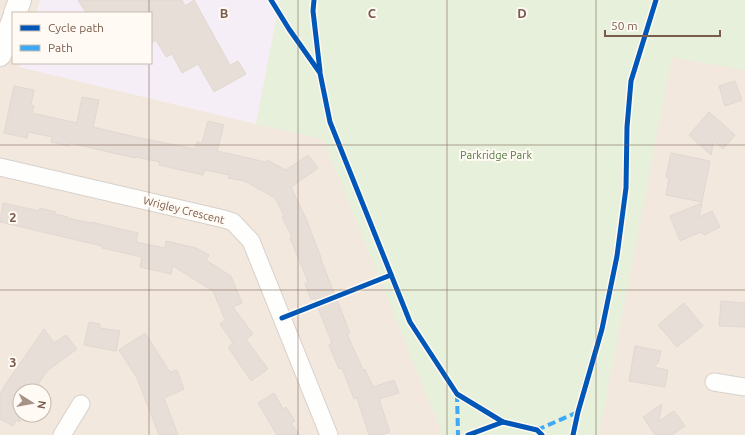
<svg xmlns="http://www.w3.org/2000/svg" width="745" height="435" font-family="Ubuntu,sans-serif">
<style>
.residential{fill:#f2e8de;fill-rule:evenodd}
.education{fill:#f6eef6}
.green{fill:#e7f0db}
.building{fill:#e6ded7;stroke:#e2d8d2}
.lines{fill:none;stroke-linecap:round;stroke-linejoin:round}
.street-casing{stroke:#d7d1cb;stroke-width:19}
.secondary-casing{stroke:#d9d2cb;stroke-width:24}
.street{stroke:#fefefd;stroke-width:17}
.secondary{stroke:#fefefd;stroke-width:22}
.quiet{stroke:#3fa9f5;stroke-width:4;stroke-dasharray:8 4;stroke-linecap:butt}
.cycleway-casing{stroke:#fffaf3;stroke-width:8}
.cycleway{stroke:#0057b8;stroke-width:5}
.grid{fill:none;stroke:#7a5c4d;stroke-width:1;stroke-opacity:0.55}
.labels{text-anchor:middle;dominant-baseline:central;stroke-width:4;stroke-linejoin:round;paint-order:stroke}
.park-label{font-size:11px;fill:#537a41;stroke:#fffaf3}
.street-label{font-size:11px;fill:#7a5c4d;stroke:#fffaf3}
.grid-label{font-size:13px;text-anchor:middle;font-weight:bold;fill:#7a5c4d;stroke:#fffaf3;stroke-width:4;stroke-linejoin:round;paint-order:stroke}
</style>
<rect width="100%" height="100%" fill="#f9f5f0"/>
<!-- residential -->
<path class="residential" d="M0,0H745V435H0ZM13,13H151V63H13ZM20,391H44V415H20Z"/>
<!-- education -->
<polygon class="education" points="40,0 280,0 256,124 19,67 20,63 151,63 151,13 36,13"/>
<!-- green -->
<polygon class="green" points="280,0 745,0 745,70 672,57 599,435 443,435 323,139 256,124"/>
<!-- building -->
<g class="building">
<polygon points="78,0 182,0 185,6 194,0 230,65 238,61 246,74 214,92 198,64 182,73 172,54 166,57 156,40 151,44 151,13 86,13"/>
<polygon points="735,81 742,100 725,106 719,86"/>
<polygon points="14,86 34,90 31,105 34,106 32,113 77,123 82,97 99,100 93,127 140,138 195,149 197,142 202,143 208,121 224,125 217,151 266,162 267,160 286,170 308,155 318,168 291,187 307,221 322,260 321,260 350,333 347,334 363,370 365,369 373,387 394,380 399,393 379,399 390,432 380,435 369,435 357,398 354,399 342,368 339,369 329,345 332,343 314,298 311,299 305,284 308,282 290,238 292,237 282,217 284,216 275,198 244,181 228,178 229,175 205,170 203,175 159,165 160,162 136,157 135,158 70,143 69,146 51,142 52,137 28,132 27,138 4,133"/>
<polygon points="709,112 735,135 723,149 714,141 711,155 689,135"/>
<polygon points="671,153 710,161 702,202 666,195 669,178 666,177"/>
<polygon points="3,203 39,211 40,208 56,212 55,214 68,217 67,218 91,223 91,222 138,233 136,242 165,248 166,241 196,248 209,255 206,260 231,276 242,303 233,307 253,334 246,339 268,369 251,381 228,347 233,343 220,324 225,320 213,291 173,266 171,274 140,267 142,257 102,248 102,246 0,222"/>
<polygon points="702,203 699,217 712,211 720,227 704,235 701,232 680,241 670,216"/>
<polygon points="721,301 745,303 745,327 719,326"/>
<polygon points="684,303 703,326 677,347 658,325"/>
<polygon points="89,322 100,324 100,328 120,331 116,351 84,345"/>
<polygon points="44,329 54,343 66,335 77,349 48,370 33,391 20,391 20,422 16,420 13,426 0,419 0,394 5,385"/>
<polygon points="145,333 170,372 177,370 184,389 164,398 178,435 159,435 137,378 119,350"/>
<polygon points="635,346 661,351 658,363 653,367 668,370 665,387 629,381"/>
<polygon points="274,393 283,409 286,407 295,421 291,423 299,435 277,435 258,403"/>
<polygon points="662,404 659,421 674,411 685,426 672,435 655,435 643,417"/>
</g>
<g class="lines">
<!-- street casing -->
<g class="street-casing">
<g id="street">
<polyline points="0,167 224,219 233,222 251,241 329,435"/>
<polyline points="714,382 745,387"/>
<polyline points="62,435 81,404"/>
</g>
</g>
<!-- secondary casing -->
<g class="secondary-casing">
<g id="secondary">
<polyline points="15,13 20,0"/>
<polyline points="0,55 13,20"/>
</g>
</g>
<!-- street -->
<use href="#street" class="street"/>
<!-- secondary -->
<use href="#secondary" class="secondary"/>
<!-- quiet -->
<g class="quiet">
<polyline points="457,394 458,435"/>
<polyline points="537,430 578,412"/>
</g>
<!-- cycleway casing -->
<g class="cycleway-casing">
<g id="cycleway">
<polyline points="271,0 289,29 320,73 330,122 410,322 457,394 503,422"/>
<polyline points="314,0 313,11 320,71"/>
<polyline points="282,318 391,275"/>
<polyline points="468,435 503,422 537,430 542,435"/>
<polyline points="573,435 578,412 602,329 617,256 626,188 627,127 631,81 656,0"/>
</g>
</g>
<!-- cycleway -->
<use href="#cycleway" class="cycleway"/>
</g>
<!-- grid -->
<path class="grid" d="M149,0V13M298,0V435M447,0V435M596,0V435M149,63V435M0,145H745M0,290H745"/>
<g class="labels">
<!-- park labels -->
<g class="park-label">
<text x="496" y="155">Parkridge Park</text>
</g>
<!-- street labels -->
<g class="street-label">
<text transform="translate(184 210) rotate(14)">Wrigley Crescent</text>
</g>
</g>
<g class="grid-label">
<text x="224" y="18">B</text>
<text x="372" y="18">C</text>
<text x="522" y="18">D</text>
<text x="13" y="222">2</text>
<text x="13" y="367">3</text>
</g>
<!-- legend -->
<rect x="12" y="12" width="140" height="52" fill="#fffaf3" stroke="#cabbb1"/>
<rect x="20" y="25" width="20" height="6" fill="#0057b8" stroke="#cabbb1"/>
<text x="48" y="32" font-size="12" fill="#7a5c4d">Cycle path</text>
<rect x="20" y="45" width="20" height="6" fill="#3fa9f5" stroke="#cabbb1"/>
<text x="48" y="52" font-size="12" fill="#7a5c4d">Path</text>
<!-- north arrow -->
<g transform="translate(32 403) rotate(101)"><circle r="19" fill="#fffaf3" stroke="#cabbb1"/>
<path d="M0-3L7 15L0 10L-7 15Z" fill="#a69286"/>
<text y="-6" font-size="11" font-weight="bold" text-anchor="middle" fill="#7a5c4d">N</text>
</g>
<!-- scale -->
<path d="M605 30v6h115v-6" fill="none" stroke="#7a5c4d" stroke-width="2"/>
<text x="611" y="30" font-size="12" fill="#7a5c4d" stroke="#fffaf3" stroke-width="3" paint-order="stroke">50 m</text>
</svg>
